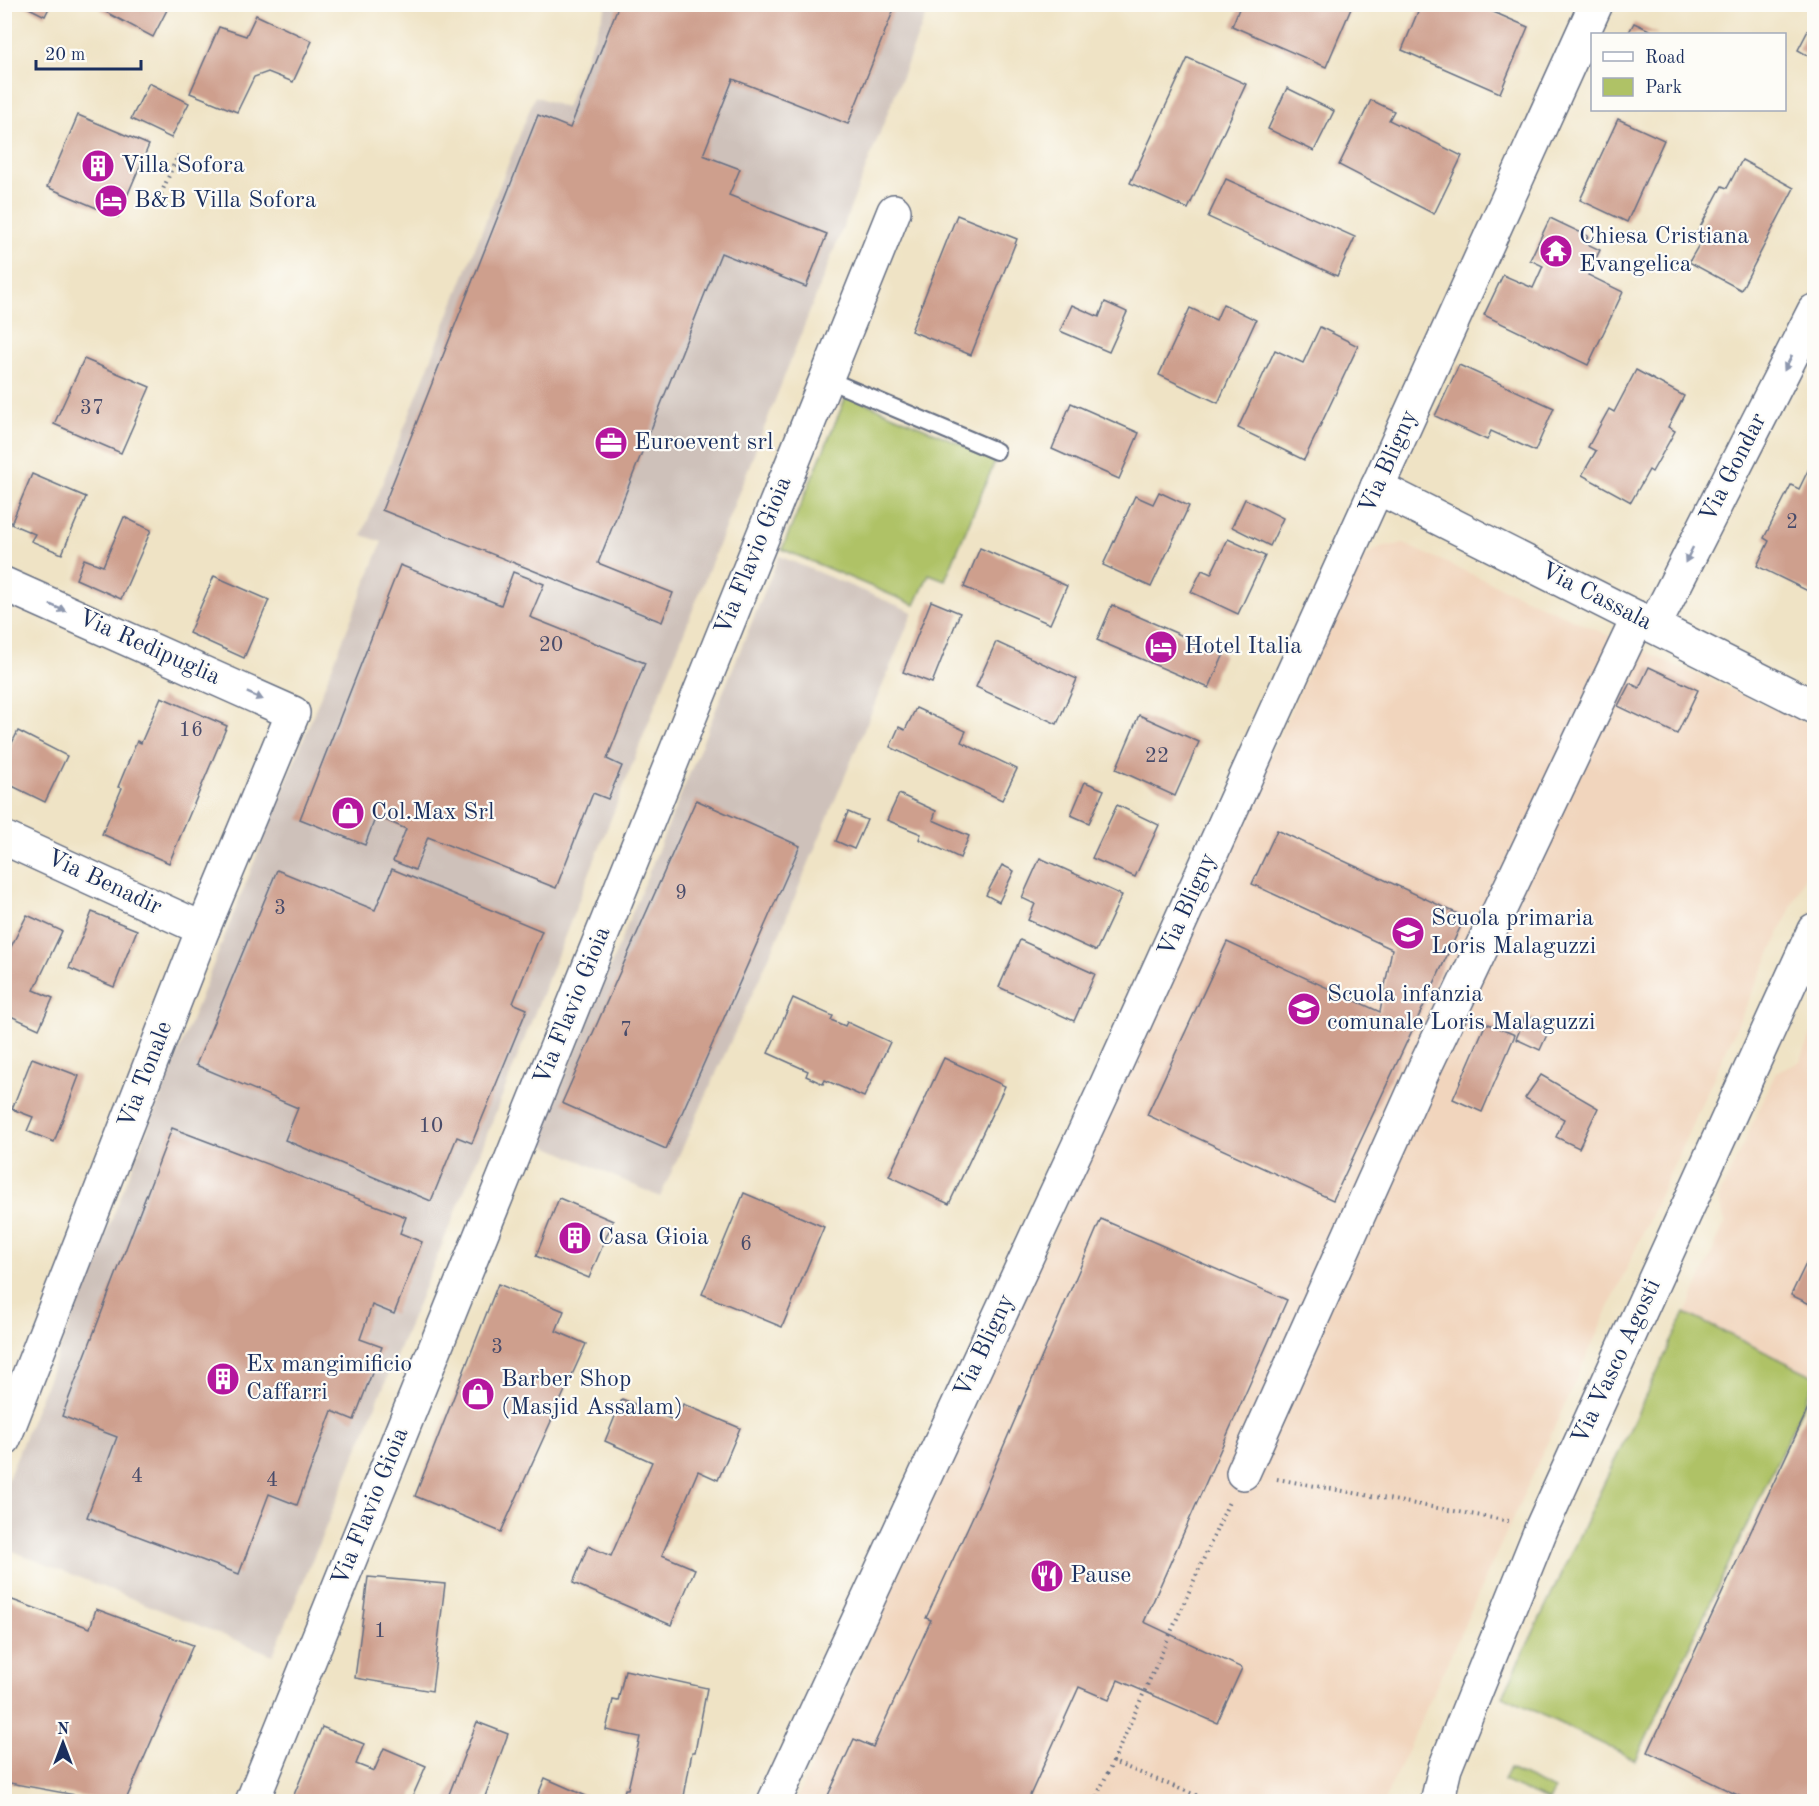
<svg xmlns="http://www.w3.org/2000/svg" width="1819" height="1806" font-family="'Old Standard TT',serif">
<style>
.built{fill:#f1d5bd}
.industrial{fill:#cec1ba}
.green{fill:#afc266;stroke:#657862;stroke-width:1.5}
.building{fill:#ce9f8d}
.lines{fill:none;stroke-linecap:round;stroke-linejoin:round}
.lane-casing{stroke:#656e82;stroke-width:20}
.street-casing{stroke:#656e82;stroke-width:36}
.path{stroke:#656e82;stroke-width:4;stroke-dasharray:1.5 4.5;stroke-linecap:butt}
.lane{stroke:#fff;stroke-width:16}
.street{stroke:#fff;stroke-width:33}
.oneway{fill:#8d97ae}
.labels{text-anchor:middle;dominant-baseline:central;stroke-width:4.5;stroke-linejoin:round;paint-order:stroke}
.number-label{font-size:21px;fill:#484b6a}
.poi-label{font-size:24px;fill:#1b2f5e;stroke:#fdfcf7;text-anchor:start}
.street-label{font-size:24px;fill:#1b2f5e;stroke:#fdfcf7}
</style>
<rect width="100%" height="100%" fill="#fdfcf7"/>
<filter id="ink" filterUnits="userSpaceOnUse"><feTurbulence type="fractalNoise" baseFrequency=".0167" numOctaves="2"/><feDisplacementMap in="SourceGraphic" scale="12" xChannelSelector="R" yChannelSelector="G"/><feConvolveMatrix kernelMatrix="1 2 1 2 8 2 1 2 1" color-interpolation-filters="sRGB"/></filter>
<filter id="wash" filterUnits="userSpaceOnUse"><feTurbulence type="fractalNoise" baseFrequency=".008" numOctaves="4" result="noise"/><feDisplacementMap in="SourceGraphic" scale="24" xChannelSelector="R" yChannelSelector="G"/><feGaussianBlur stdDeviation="1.35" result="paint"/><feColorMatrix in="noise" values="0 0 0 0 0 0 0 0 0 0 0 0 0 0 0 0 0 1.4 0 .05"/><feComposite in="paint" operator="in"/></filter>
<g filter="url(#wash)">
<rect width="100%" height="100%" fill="#efe3c5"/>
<!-- built -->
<g class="built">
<polygon points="1404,544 1814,727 1814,864 1804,879 1384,1801 795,1802 1353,574 1362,559 1380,547"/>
<polygon points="1814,1027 1814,1376 1686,1313 1725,1222 1718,1199 1776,1072 1800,1062"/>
</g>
<!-- industrial -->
<g class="industrial">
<polygon points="607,5 930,5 479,1155 273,1655 5,1548 4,1489 382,542 362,535 535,96 566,108"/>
<polygon points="779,556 913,612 779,935 660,1197 538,1142"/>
</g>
<!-- green -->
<g class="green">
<polygon points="847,395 996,459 945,580 929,574 915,605 782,549"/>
<polygon points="1685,1313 1814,1376 1814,1383 1636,1760 1503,1696"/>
<polygon points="1509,1769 1554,1790 1549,1801 1503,1781"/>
</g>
<g id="blocks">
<!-- building -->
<g class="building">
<polygon points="21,4 51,4 45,16"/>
<polygon points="103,4 170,4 153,37 100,9"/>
<polygon points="619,4 896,4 848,124 733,79 703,155 740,169 729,195 827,234 806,287 721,253 598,563 673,593 662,622 382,510 538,115 570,128"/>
<polygon points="1241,4 1353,4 1326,67 1232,26"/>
<polygon points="1421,4 1475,4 1528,27 1500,93 1402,50"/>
<polygon points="1814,4 1814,59 1798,50 1814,19 1809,16"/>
<polygon points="256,15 312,41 293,82 268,72 254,77 237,112 190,93 219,27 246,36"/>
<polygon points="1634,23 1658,34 1628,34"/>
<polygon points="1188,58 1246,84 1188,209 1130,183"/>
<polygon points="149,83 189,103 171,138 131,119"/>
<polygon points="1287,88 1334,111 1314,151 1268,129"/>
<polygon points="1371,100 1394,111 1389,120 1462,156 1434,214 1339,165"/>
<polygon points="78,115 149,145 118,217 47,187"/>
<polygon points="1618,119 1664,140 1627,222 1580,200"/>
<polygon points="1742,160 1794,188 1741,290 1689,262 1704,236 1697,233 1722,186 1727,188"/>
<polygon points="1226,179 1355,237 1337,276 1208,217"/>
<polygon points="957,215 1017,239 971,355 911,331"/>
<polygon points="1550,218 1588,236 1585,243 1600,250 1588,275 1623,292 1588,365 1484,315 1503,275 1533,288 1543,266 1530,260"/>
<polygon points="1105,302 1127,312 1109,352 1060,331 1072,305 1099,317"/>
<polygon points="1223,304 1256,320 1218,403 1159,375 1190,308 1216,320"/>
<polygon points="1320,327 1358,346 1304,460 1238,428 1275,350 1303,363"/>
<polygon points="84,359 150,387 121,453 54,424"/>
<polygon points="1459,365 1554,408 1535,451 1491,431 1487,440 1435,416"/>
<polygon points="1636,370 1684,396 1668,427 1675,431 1652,472 1649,470 1631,502 1582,475 1596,451 1588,447 1609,409 1614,412"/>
<polygon points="1071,403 1139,433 1119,479 1052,449"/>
<polygon points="1814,458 1814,588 1812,593 1757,566 1769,541 1764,538 1791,485 1799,489"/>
<polygon points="32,474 86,497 62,554 31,541 35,534 11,524"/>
<polygon points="1159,492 1189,506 1151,587 1103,565 1135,496 1153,504"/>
<polygon points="1245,499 1283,518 1270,546 1232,527"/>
<polygon points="124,517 151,530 121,599 76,579 84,559 103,566"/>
<polygon points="1228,539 1265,556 1238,614 1191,592 1202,570 1211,574"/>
<polygon points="980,548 1067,586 1050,624 964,587"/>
<polygon points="400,565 501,605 513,572 544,584 530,617 645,663 607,759 622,766 608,799 593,793 556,888 428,837 415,870 393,861 406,829 376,816 365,845 300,819"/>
<polygon points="214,576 269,600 244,658 189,633"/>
<polygon points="931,601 960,613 932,683 903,672"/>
<polygon points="1112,605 1224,654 1209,688 1097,640"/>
<polygon points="996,642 1077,679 1057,724 976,687"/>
<polygon points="1649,667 1698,690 1677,734 1618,706 1630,683 1639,688"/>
<polygon points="161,697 227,726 169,863 102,834 122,788 118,787 137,741 141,743"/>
<polygon points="916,708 966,731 961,742 1017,769 1002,800 890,747 899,727 905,730"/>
<polygon points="1139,715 1199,742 1175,796 1116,769"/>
<polygon points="18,731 67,756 45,802 4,782 4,759"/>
<polygon points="1085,782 1104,790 1089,823 1071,815"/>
<polygon points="899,794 936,811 933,820 969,836 960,858 919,839 921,834 887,820"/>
<polygon points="696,800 800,846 666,1149 562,1103"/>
<polygon points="1117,805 1159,825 1135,877 1092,858"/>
<polygon points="848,812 867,820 854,849 836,841"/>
<polygon points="1277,830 1465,917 1333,1200 1147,1115 1227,942 1380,1012 1392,949 1252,884"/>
<polygon points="1040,858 1122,895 1096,951 1028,920 1035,904 1022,898"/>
<polygon points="1002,865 1014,871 999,902 986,895"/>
<polygon points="392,869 542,931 513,1003 527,1009 472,1143 457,1137 431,1201 285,1140 298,1108 196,1065 277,870 375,910"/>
<polygon points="92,912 137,930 114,987 69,968"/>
<polygon points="27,915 62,931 34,990 53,998 39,1029 4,1013 4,961"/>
<polygon points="1020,940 1095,974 1074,1021 999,987"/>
<polygon points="793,998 833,1016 831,1020 845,1026 847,1022 890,1042 864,1097 825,1080 823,1084 806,1076 808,1071 768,1053"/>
<polygon points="1526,1015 1551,1026 1540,1050 1516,1039"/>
<polygon points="1486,1023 1515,1035 1482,1112 1453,1099"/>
<polygon points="32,1058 79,1076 54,1142 27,1131 33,1117 12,1109"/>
<polygon points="944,1058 1005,1086 949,1204 889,1176"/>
<polygon points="1541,1075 1598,1108 1579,1148 1556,1137 1564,1119 1525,1098"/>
<polygon points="172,1128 406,1217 400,1233 422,1242 394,1314 372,1305 360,1339 382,1347 354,1420 332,1411 297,1505 269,1494 239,1574 87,1517 117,1437 62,1416"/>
<polygon points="744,1193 824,1227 782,1327 702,1294"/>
<polygon points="559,1198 613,1221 589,1278 536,1256"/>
<polygon points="1101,1219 1287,1300 1144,1622 1242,1668 1217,1723 1118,1680 1109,1700 1079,1687 1027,1802 825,1802 854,1739 873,1747 931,1620 926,1618 980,1501"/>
<polygon points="1814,1247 1814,1306 1791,1295"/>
<polygon points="498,1284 564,1311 556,1331 586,1344 501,1532 415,1496"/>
<polygon points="1814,1396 1814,1802 1752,1802 1648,1752"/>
<polygon points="622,1399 676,1421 683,1404 740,1428 718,1480 698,1471 662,1555 695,1569 671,1625 573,1583 588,1546 611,1556 652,1462 605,1441"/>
<polygon points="368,1577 445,1584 432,1691 355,1678"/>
<polygon points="4,1597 90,1628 96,1609 193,1645 125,1802 113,1802 4,1782"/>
<polygon points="625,1670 707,1688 695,1752 692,1752 683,1802 622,1802 625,1789 628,1789 640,1737 606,1730 613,1700 618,1701"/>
<polygon points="477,1722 508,1734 483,1802 446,1802"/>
<polygon points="322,1727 364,1744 356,1764 374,1771 384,1748 426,1766 410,1802 291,1802"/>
<polygon points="545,1778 586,1796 584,1802 535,1802"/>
</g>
</g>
</g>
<g filter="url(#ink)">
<use href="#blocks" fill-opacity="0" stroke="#656e82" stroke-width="1.5"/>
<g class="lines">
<!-- lane casing -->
<g class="lane-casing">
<polyline id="lane" points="826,379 996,451"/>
</g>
<!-- street casing -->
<g class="street-casing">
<g id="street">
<polyline points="1377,487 1814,707"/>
<polyline points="4,584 293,713 203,929 4,1439"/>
<polyline points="1654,626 1814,311"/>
<polyline points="4,838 203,929"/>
<polyline points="1243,1473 1424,1069 1638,618"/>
<polyline points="252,1802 894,211"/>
<polyline points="774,1802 1105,1088 1596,4"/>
<polyline points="1437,1802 1445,1768 1542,1527 1814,930"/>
</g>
</g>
<!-- path -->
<g class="path">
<polyline points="161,194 178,155"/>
<polyline points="1277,1479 1509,1521"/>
<polyline points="1113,1762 1229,1502"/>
<polyline points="1097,1802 1099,1791 1113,1762 1213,1802"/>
</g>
<!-- lane -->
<use href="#lane" class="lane"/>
<!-- street -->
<use href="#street" class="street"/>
</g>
<!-- one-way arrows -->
<defs><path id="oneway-solid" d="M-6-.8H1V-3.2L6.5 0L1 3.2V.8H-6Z" transform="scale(1.5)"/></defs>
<g class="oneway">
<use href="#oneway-solid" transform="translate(1788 363) rotate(117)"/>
<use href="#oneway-solid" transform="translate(1689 555) rotate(117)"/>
<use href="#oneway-solid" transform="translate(58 608) rotate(24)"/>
<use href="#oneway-solid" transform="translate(255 696) rotate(24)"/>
</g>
</g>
<!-- icons -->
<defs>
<g id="building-disc" transform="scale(1.725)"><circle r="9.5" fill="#b5179e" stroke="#fdfcf7"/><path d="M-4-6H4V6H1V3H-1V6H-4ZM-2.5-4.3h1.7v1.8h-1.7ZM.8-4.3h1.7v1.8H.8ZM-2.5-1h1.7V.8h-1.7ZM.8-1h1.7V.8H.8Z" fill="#fff"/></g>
<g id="hotel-disc" transform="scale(1.725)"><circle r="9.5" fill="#b5179e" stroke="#fdfcf7"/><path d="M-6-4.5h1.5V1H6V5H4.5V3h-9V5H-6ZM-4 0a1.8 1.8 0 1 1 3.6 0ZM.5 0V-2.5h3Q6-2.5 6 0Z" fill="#fff"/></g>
<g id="temple-disc" transform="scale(1.725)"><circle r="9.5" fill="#b5179e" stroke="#fdfcf7"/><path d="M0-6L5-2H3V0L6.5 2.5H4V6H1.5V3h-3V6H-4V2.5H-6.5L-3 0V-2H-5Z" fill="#fff"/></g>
<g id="office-disc" transform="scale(1.725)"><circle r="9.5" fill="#b5179e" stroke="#fdfcf7"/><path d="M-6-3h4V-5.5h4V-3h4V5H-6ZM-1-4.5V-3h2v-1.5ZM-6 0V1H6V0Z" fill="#fff"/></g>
<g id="shop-disc" transform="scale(1.725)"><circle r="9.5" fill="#b5179e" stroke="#fdfcf7"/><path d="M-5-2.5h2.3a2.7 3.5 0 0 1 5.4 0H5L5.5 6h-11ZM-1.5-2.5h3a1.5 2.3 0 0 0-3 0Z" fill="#fff"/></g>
<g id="school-disc" transform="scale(1.725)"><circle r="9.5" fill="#b5179e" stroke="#fdfcf7"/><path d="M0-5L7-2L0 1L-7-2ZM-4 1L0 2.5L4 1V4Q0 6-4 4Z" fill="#fff"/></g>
<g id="restaurant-disc" transform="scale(1.725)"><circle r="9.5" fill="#b5179e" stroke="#fdfcf7"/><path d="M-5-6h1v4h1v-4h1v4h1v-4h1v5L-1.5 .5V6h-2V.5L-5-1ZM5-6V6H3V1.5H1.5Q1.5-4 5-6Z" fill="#fff"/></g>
</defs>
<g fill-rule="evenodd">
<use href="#building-disc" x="98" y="166"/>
<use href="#hotel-disc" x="111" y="201"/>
<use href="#temple-disc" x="1556" y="251"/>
<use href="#office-disc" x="611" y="443"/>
<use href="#hotel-disc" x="1161" y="647"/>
<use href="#shop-disc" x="348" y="813"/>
<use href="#school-disc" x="1408" y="933"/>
<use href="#school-disc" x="1304" y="1009"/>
<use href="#building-disc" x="575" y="1238"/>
<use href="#building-disc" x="223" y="1379"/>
<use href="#shop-disc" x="478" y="1394"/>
<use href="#restaurant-disc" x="1047" y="1576"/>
</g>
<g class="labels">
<!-- number labels -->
<g class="number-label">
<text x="92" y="408">37</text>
<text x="1792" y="522">2</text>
<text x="551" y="645">20</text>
<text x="191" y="730">16</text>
<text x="1157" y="756">22</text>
<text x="681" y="893">9</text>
<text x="280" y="908">3</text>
<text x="626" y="1030">7</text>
<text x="431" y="1126">10</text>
<text x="746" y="1244">6</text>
<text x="497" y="1347">3</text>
<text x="137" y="1476">4</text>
<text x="272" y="1480">4</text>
<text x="380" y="1631">1</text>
</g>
<!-- poi labels -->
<g class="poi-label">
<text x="121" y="166">Villa Sofora</text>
<text x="134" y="201">B&amp;B Villa Sofora</text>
<text x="1579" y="237">Chiesa Cristiana<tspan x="1579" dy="28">Evangelica</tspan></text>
<text x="634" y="443">Euroevent srl</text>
<text x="1184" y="647">Hotel Italia</text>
<text x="371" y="813">Col.Max Srl</text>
<text x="1431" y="919">Scuola primaria<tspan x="1431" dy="28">Loris Malaguzzi</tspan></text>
<text x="1327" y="995">Scuola infanzia<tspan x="1327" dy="28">comunale Loris Malaguzzi</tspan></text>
<text x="598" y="1238">Casa Gioia</text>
<text x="246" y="1365">Ex mangimificio<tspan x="246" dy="28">Caffarri</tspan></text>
<text x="501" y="1380">Barber Shop<tspan x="501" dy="28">(Masjid Assalam)</tspan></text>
<text x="1070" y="1576">Pause</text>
</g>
<!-- street labels -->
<g class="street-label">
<text transform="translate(1389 462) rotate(-66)">Via Bligny</text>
<text transform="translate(1734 468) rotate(-63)">Via Gondar</text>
<text transform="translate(754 556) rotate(-68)">Via Flavio Gioia</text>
<text transform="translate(1596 597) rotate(27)">Via Cassala</text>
<text transform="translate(149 648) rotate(24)">Via Redipuglia</text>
<text transform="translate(104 883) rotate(25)">Via Benadir</text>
<text transform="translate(1188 905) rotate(-66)">Via Bligny</text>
<text transform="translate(573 1006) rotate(-68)">Via Flavio Gioia</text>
<text transform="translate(146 1075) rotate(-69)">Via Tonale</text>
<text transform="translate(985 1346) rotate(-65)">Via Bligny</text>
<text transform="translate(1617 1362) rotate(-65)">Via Vasco Agosti</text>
<text transform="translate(371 1507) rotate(-68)">Via Flavio Gioia</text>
</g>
</g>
<!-- margin -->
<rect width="1819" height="1806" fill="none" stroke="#fdfcf7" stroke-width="24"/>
<!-- legend -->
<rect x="1591" y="33" width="195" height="78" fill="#fdfcf7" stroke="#a3aaba" stroke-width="1.5"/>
<rect x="1603" y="52" width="30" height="9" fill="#ffffff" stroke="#a3aaba" stroke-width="1.5"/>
<text x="1645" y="63" font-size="18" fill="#1b2f5e">Road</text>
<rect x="1603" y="78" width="30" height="18" fill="#afc266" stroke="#a3aaba" stroke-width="1.5"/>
<text x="1645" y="93" font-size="18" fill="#1b2f5e">Park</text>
<!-- north arrow -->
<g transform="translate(63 1743)" stroke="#fdfcf7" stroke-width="4.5" paint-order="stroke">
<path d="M0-4.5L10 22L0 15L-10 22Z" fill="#1b2f5e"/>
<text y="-9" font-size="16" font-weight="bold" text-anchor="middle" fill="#1b2f5e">N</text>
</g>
<!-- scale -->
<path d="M36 60v9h105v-9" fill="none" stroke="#1b2f5e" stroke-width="3"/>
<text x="45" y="60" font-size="18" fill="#1b2f5e" stroke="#fdfcf7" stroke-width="4.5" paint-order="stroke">20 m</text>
</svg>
